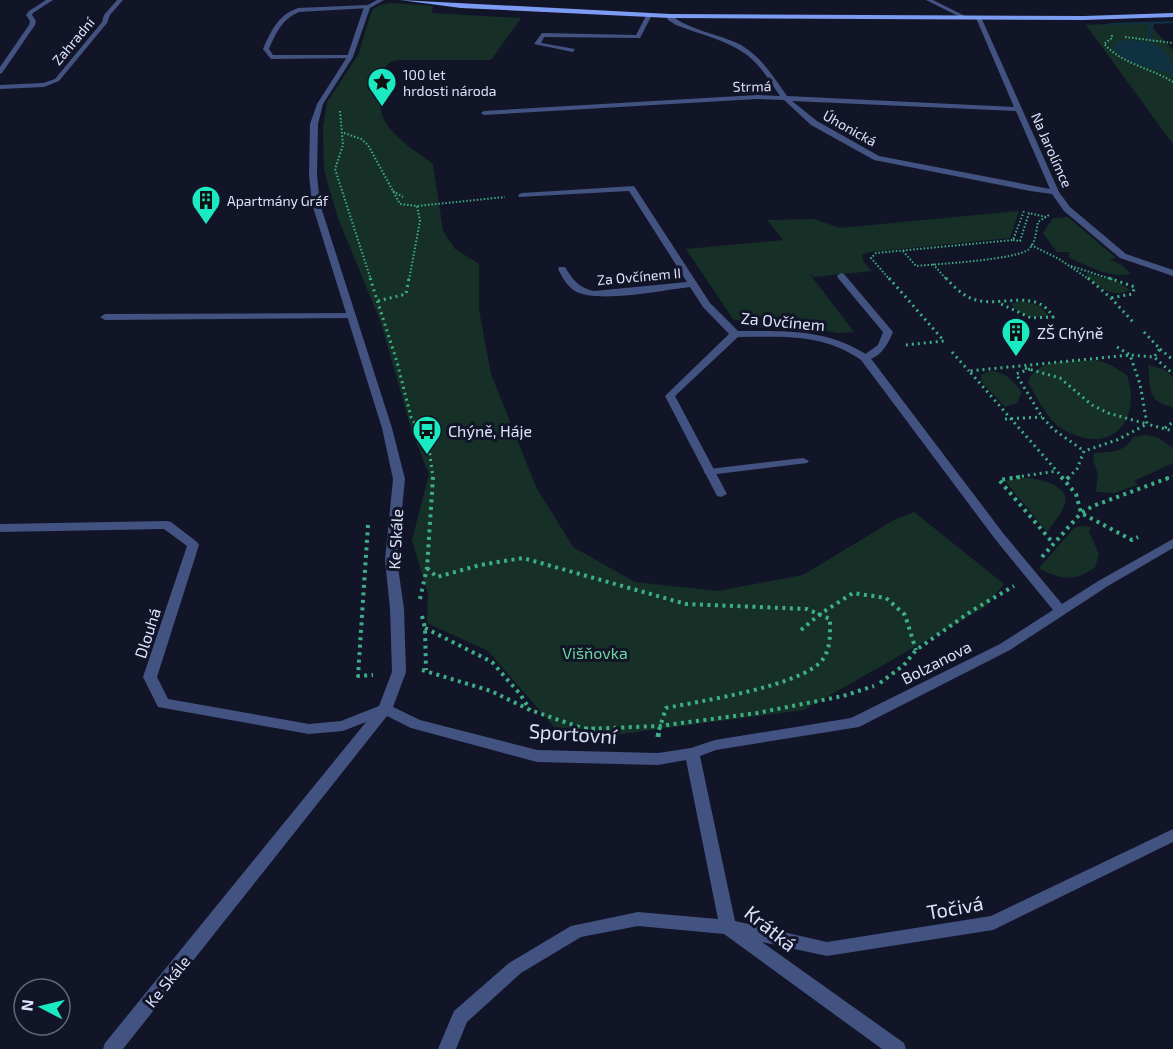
<svg xmlns="http://www.w3.org/2000/svg" width="1173" height="1049" font-family="'Exo 2',sans-serif">
<style>
.green{fill:#163028}
.water{fill:#103142}
.lines{fill:none;stroke-linecap:round;stroke-linejoin:round}
.stream{fill:#103142;fill-rule:evenodd}
.path-far3{stroke:#3caf87;stroke-width:2;stroke-dasharray:1.5 2;stroke-linecap:butt}
.path-far2{stroke:#3caf87;stroke-width:3;stroke-dasharray:2 4;stroke-linecap:butt}
.path-far1{stroke:#3caf87;stroke-width:4;stroke-dasharray:3 4.5;stroke-linecap:butt}
.path{stroke:#3caf87;stroke-width:5;stroke-dasharray:4 6;stroke-linecap:butt}
.lane{fill:#425281;fill-rule:evenodd}
.street{fill:#425281;fill-rule:evenodd}
.secondary{fill:#7c9bf3;fill-rule:evenodd}
.labels{text-anchor:middle;dominant-baseline:central;stroke-width:6;stroke-linejoin:round;paint-order:stroke}
.far-street-label{font-size:14px;fill:#dce1fc;stroke:#121527}
.far-poi-label{font-size:14px;fill:#dce1fc;stroke:#121527;text-anchor:start}
.street-label{font-size:16px;fill:#dce1fc;stroke:#121527}
.poi-label{font-size:16px;fill:#dce1fc;stroke:#121527;text-anchor:start}
.park-label{font-size:16px;fill:#6dd69d;stroke:#121527}
.near-street-label{font-size:20px;fill:#dce1fc;stroke:#121527}
</style>
<rect width="100%" height="100%" fill="#121527"/>
<!-- green -->
<g class="green">
<path d="M392,3L433,6L432,13L521,18L491,60H396L389,63L378,77C381,90 379,103 382,115C388,134 418,153 433,164L443,231L455,249L479,264V310L491,374L536,487L573,547L635,582L718,591L803,575L894,520L914,512L1004,584L985,607L804,710L606,736L554,727L488,651L427,623L428,594L412,540L429,474L412,432L381,323L338,218L324,170L323,126L327,102L358,55L372,10L380,5Z"/>
<polygon points="1147,22 1173,50 1173,144 1086,25"/>
<polygon points="1019,211 1010,238 870,252 862,255 863,261 872,271 814,277 809,273 854,332 839,333 799,327 760,327 733,319 686,249 783,240 767,220 814,219 840,228"/>
<path d="M1068,217L1116,258L1109,259L1122,265L1131,274C1109,279 1087,265 1068,257L1070,252H1057L1043,233L1053,218Z"/>
<path d="M1086,273L1118,282L1130,290C1112,299 1100,287 1087,276Z"/>
<path d="M1022,301L1040,306L1048,315C1035,321 1019,315 1011,304Z"/>
<path d="M1096,360L1109,364L1127,375C1143,425 1107,457 1061,428C1047,419 1037,397 1028,383C1034,357 1075,362 1096,360Z"/>
<path d="M1148,365L1163,369L1173,377V407C1146,402 1151,388 1148,365Z"/>
<path d="M990,371C1005,371 1013,381 1022,392L1017,403L1005,407L981,381V375Z"/>
<path d="M1144,435L1157,437L1173,448V463L1134,481L1138,485L1114,493L1096,492L1098,474L1093,460L1094,453C1111,452 1125,453 1133,437Z"/>
<path d="M1025,478C1037,478 1070,485 1065,503C1062,514 1053,523 1047,532L1005,481Z"/>
<path d="M1081,526L1091,527L1089,532L1099,554L1095,567C1077,582 1059,580 1039,568L1074,528Z"/>
</g>
<!-- water -->
<path class="water" d="M1131,40C1155,42 1173,48 1173,75L1127,61L1113,49L1116,42Z"/>
<g class="lines">
<!-- stream -->
<polygon class="stream" points="1173,21 1173,23 1154,24 1150,41 1148,42 1146,41 1150,24 1110,25 1108,24 1110,23"/>
<!-- path-far3 -->
<g class="path-far3">
<path d="M1112,35V38L1104,44C1124,65 1149,67 1173,82"/>
<polyline points="1125,37 1173,43"/>
<polyline points="340,111 343,145 335,169 371,280"/>
<polyline points="344,133 361,139 368,145 400,204 417,206 505,197"/>
<polyline points="393,191 403,197"/>
<polyline points="1013,240 1020,241 1029,213 1046,217"/>
<polyline points="1031,245 1059,259 1090,280"/>
<path d="M903,251L916,266C936,264 1017,260 1029,249C1036,242 1036,231 1038,222L1049,215"/>
<polyline points="933,264 947,280"/>
<polyline points="1071,266 1114,280"/>
<polyline points="409,280 420,221 417,206"/>
<polyline points="890,280 871,258 876,253 1013,240 1024,211"/>
</g>
<!-- path-far2 -->
<g class="path-far2">
<polyline points="370,278 397,362 411,417 429,448 433,478"/>
<polyline points="889,278 944,341 905,345"/>
<path d="M946,278C954,287 964,297 976,300C1003,307 1037,288 1053,317L1031,318L999,303"/>
<polyline points="1088,278 1112,299 1133,322"/>
<polyline points="1109,278 1135,287 1132,294 1110,298"/>
<polyline points="378,301 406,294 409,278"/>
<polyline points="1144,332 1160,349 1154,357"/>
<polyline points="1117,347 1130,355 1140,384 1147,424 1173,431"/>
<polyline points="1160,349 1173,360"/>
<polyline points="952,352 969,371"/>
<polyline points="1025,368 1060,378 1092,405 1108,413 1147,424"/>
<polyline points="1030,369 1016,374 1042,417 1053,429 1084,451"/>
<polyline points="1005,419 1042,417"/>
<polyline points="1165,428 1173,422"/>
<polyline points="1010,478 1057,471"/>
<polyline points="1063,478 969,371 1130,355 1154,357 1173,374"/>
<polyline points="1068,478 1077,469 1084,451 1117,440 1147,424"/>
<polyline points="1167,478 1173,476"/>
</g>
<!-- path-far1 -->
<g class="path-far1">
<polyline points="1020,477 999,480 1053,543"/>
<polyline points="1061,477 1065,481"/>
<polyline points="1069,477 1065,481 1076,494 1081,513 1132,540 1138,537"/>
<polyline points="368,525 358,676 373,675"/>
<polyline points="1042,557 1081,513 1093,506 1171,477"/>
<path d="M427,568L437,577L480,565L523,558L686,604L807,609L830,619C830,632 831,648 823,659C804,686 700,701 666,708L659,730"/>
<polyline points="420,599 427,568 433,477"/>
<polyline points="422,616 425,628 426,670"/>
<polyline points="425,628 492,662 520,694 530,710"/>
<polyline points="801,630 820,614 853,593 886,598 905,615 916,650"/>
<polyline points="422,670 491,691 530,710 585,729 659,726 757,713 843,696 874,686"/>
<polyline points="880,683 904,665 916,650 973,610 1014,586"/>
</g>
<!-- path -->
<g class="path">
<polyline points="584,729 595,729"/>
<polyline points="658,737 659,729"/>
</g>
<!-- lane -->
<g class="lane">
<path d="M367,5L369,8L299,12C282,19 276,33 269,49L273,55H350L353,57L352,58L271,59L263,49C271,31 278,15 298,8Z"/>
<polygon points="647,14 652,15 640,38 544,37 541,43 575,49 573,52 534,44 542,33 636,35"/>
<path d="M841,273L844,274L893,332C888,345 878,362 861,360L860,358L878,345L883,332L838,278L837,276Z"/>
<polygon points="350,313 355,316 353,318 105,320 100,317 105,314"/>
<polygon points="803,458 809,461 807,463 709,475 703,472 709,469"/>
</g>
<!-- street -->
<g class="street">
<polygon points="46,0 53,0 33,13 32,15 36,21 35,25 2,73 0,74 0,67 29,25 30,21 26,15 29,11"/>
<polygon points="117,0 123,0 110,15 107,23 59,81 44,87 0,89 0,85 43,83 55,79 102,22 104,15"/>
<path d="M377,0H384L370,8L353,57L323,104L318,124L317,175L320,204L392,428L405,479L397,560L404,609L406,672L393,707L420,720L537,750L658,753L691,748L715,740L851,718L1000,644L1053,610L995,539L861,360C822,333 783,337 738,337L675,396L727,494L721,497L717,496L665,396L729,334L703,307L690,287C663,290 597,304 575,291C567,286 562,277 558,269L559,267H565C573,280 579,288 594,291L687,282L629,191L519,197L518,195L522,193L634,186L710,303L738,331C785,331 827,328 869,356L1003,533L1062,604L1100,580L1173,539V548L1108,586L1010,650L859,727L716,750L700,756L735,921L827,942L991,916L1173,829V842L993,930L827,956L762,942L904,1043L906,1049H882L724,934L638,926L581,937L521,973L467,1022L456,1049H438L454,1011L509,963L571,926L638,912L718,919L686,760L658,765L537,762L411,728L387,716L123,1049H103L105,1043L366,722L343,731L309,734L158,707L143,677L187,546L164,529L0,532V524L167,521L171,522L197,542L199,545L157,677L168,699L309,724L341,721L379,706L392,672L390,609L385,560L393,479L382,428L312,204L309,175L310,124L317,104L347,57L364,7Z"/>
<polygon points="926,0 933,0 969,18 964,19"/>
<path d="M670,14C689,31 718,33 741,45C762,57 774,78 787,96L1014,107L976,18L981,17L1059,192L1070,207L1126,254L1173,270V276L1120,258L1064,211L1052,194L1030,191L874,160L811,125L784,100L757,99L484,115L481,113L484,111L757,95L780,96C770,81 761,66 747,55C727,40 699,34 676,25L668,20L667,16ZM792,101L1016,111L1050,189L879,156L817,121Z"/>
</g>
<!-- secondary -->
<polygon class="secondary" points="400,0 670,14 1084,16 1173,13 1173,17 1084,20 670,18 461,8"/>
</g>
<!-- icons -->
<defs>
<g id="sight-pin" transform="scale(1.5)"><path d="M0 17L-7.5 6A9.5 9.5 0 1 1 7.5 6Z" fill="#1aeac1" stroke="#121527"/><path d="M0-6L1.8-2.2L6-1.7L2.9 1.2L3.7 5.4L0 3.3L-3.7 5.4L-2.9 1.2L-6-1.7L-1.8-2.2Z" fill="#111"/></g>
<g id="building-pin" transform="scale(1.5)"><path d="M0 17L-7.5 6A9.5 9.5 0 1 1 7.5 6Z" fill="#1aeac1" stroke="#121527"/><path d="M-4-6H4V6H1V3H-1V6H-4ZM-2.5-4.3h1.7v1.8h-1.7ZM.8-4.3h1.7v1.8H.8ZM-2.5-1h1.7V.8h-1.7ZM.8-1h1.7V.8H.8Z" fill="#111"/></g>
<g id="bus-pin" transform="scale(1.5)"><path d="M0 17L-7.5 6A9.5 9.5 0 1 1 7.5 6Z" fill="#1aeac1" stroke="#121527"/><path d="M-5-6H5V4H4V6H2V4H-2V6H-4V4H-5ZM-3.5-4V0h7V-4ZM-3.5 1.2v1.5H-2V1.2ZM2 1.2v1.5H3.5V1.2Z" fill="#111"/></g>
</defs>
<g fill-rule="evenodd">
<use href="#sight-pin" x="382" y="82"/>
<use href="#building-pin" x="206" y="200"/>
<use href="#building-pin" x="1016" y="332"/>
<use href="#bus-pin" x="427" y="430"/>
</g>
<g class="labels">
<!-- far-street labels -->
<g class="far-street-label">
<text transform="translate(73 41) rotate(-50)">Zahradní</text>
<text transform="translate(752 86) rotate(-1)">Strmá</text>
<text transform="translate(850 128) rotate(29)">Úhonická</text>
<text transform="translate(1052 150) rotate(66)">Na Jarolímce</text>
<text transform="translate(639 276) rotate(-5)">Za Ovčínem II</text>
</g>
<!-- far-poi labels -->
<g class="far-poi-label">
<text x="403" y="74">100 let<tspan x="403" dy="16">hrdosti národa</tspan></text>
<text x="227" y="200">Apartmány Gráf</text>
</g>
<!-- street labels -->
<g class="street-label">
<text transform="translate(783 321) rotate(5)">Za Ovčínem</text>
<text transform="translate(395 539) rotate(-87)">Ke Skále</text>
<text transform="translate(147 633) rotate(-72)">Dlouhá</text>
<text transform="translate(936 662) rotate(-27)">Bolzanova</text>
<text transform="translate(167 981) rotate(-51)">Ke Skále</text>
</g>
<!-- poi labels -->
<g class="poi-label">
<text x="1037" y="332">ZŠ Chýně</text>
<text x="448" y="430">Chýně, Háje</text>
</g>
<!-- park labels -->
<g class="park-label">
<text x="595" y="652">Višňovka</text>
</g>
<!-- near-street labels -->
<g class="near-street-label">
<text transform="translate(573 733) rotate(4)">Sportovní</text>
<text transform="translate(955 907) rotate(-10)">Točivá</text>
<text transform="translate(771 928) rotate(39)">Krátká</text>
</g>
</g>
<!-- north arrow -->
<g transform="translate(42 1007) rotate(277)"><circle r="28" fill="#121527" stroke="#63677c" stroke-width="1.5"/>
<path d="M0-4.5L10 22L0 15L-10 22Z" fill="#1aeac1"/>
<text y="-9" font-size="16" font-weight="bold" text-anchor="middle" fill="#dce1fc">N</text>
</g>
</svg>
